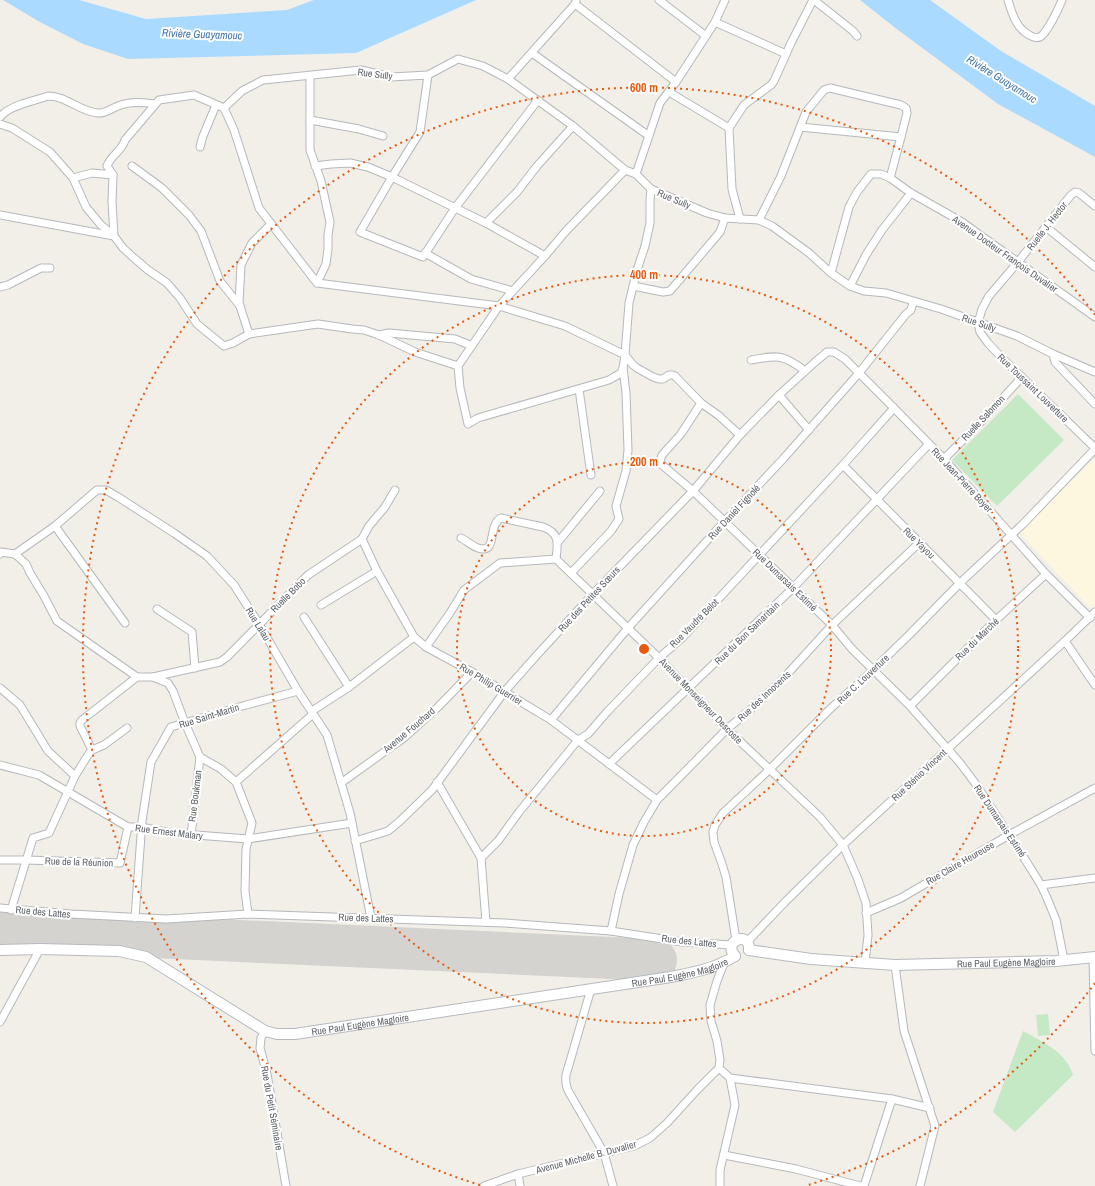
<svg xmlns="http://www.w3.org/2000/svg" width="1095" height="1186" font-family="'Archivo Narrow',sans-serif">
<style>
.commercial{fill:#fef7e0}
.green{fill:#c5e8c5}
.water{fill:#aadaff}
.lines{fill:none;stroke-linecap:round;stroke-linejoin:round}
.runway{stroke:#d4d3d0;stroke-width:42}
.minor-casing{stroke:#b5b8bc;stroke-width:9}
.secondary-casing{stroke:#b6babf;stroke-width:12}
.minor{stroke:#fff;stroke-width:7}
.secondary{stroke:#fff;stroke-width:10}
.ring{fill:none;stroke:#e8590c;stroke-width:2;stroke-dasharray:2 4}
.labels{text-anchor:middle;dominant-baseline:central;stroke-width:4;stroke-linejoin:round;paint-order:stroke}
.street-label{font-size:10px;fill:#5f6368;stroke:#fff}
.water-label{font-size:11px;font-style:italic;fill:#4174aa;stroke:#fff}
.centre{fill:#e8590c;stroke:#fff;stroke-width:2}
.ring-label{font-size:12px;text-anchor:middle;font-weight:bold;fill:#e8590c;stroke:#fff;stroke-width:4;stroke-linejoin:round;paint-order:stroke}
</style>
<rect width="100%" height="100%" fill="#f1efe8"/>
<!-- commercial -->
<polygon class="commercial" points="1094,459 1095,460 1095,605 1091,609 1018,532"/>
<!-- green -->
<g class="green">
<polygon points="1018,394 1064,440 997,506 952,460"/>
<polygon points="1048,1014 1050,1035 1038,1036 1036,1015"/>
<path d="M1023,1031C1043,1042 1066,1052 1073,1075L1015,1132L993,1112Z"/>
</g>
<!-- water -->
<g class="water">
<polygon points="3,0 79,0 146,19 287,10 314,0 476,0 356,53 128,59 83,44 38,21"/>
<polygon points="860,0 930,0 1001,51 1095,106 1095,157 998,104 894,27"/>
</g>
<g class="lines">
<!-- runway -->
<polyline class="runway" points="0,930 656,960"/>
<!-- minor casing -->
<g class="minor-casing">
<g id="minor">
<polyline points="659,0 706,36"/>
<polyline points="814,0 853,31 857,36"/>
<path d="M1008,0C1010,7 1013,17 1017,23C1020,29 1032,40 1040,37C1047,33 1059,8 1062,0"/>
<polyline points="575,4 676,82"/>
<polyline points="715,22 786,54"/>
<polyline points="532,53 649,136"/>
<polyline points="428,75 420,132 392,177 360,232 423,257 455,208 538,100"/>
<polyline points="310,76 310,150 321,181 330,222 328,235 328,249 326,264 317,283"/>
<polyline points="508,79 575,4 576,1"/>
<polyline points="669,92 729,128"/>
<polyline points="224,108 242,91 263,80 361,70 391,77 428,75 458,59 483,66 508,79 573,126 625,170 636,174 651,189 707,213 725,218 759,220 772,226 809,253 831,273 850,286 864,291 886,293 941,309 1017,336 1053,354 1095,372"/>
<path d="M0,117C10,105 34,101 48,96C67,96 80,112 98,113C105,114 112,108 118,106C130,101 143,102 155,104"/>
<polyline points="310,120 359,129 383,136"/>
<polyline points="0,124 12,128 50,152 73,178 86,207 101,225 114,236 123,248 134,258 148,270 167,283 180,298 197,324 224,346 233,343 249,334 318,324 352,329 364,330 379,335 415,352 458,366 460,388 468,424 478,418 609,380 621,373 623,368 625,355 629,303 637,270 645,246 650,223 650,200 651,189"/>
<polyline points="200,147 203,136 216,105"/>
<polyline points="132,166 162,188 189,215 201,231 220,281 240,306"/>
<polyline points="315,166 331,164 350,163 368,167 392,177 486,223 545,256"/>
<polyline points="636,174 660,103 676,82 715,22 725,0"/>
<polyline points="73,178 92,173 113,175"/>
<polyline points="890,178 901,137"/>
<polyline points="1095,206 1079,193 1075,192 1071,195 1018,262 989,296 982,309 978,323 980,332 988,343 1002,358 1095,448"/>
<path d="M0,215L114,236L112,202L113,175L107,166C111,155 122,151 125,140L159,100L194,95L224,108L234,130L259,208L317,283L499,306L565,326L625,355L633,365L637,368L653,377L659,379H663L669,375H672L675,376L701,403L681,434L662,455L660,461L661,464L693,491L832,625L852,649L910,706L960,763L975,783L1026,861L1041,885L1047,898L1056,920L1064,960"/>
<polyline points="740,219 732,189 729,128 744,105 771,85 774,81 791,43 813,0"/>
<polyline points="759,220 781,176 806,112 824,90 830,88 901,105 906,108 907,113 901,137 800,127"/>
<polyline points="486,223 517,192 537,166 573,126"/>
<polyline points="1046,227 1095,267"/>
<polyline points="425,253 471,279 513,291"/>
<polyline points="831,273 849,207 857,192 871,174 881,174 890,178 911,193 962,222 994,245 1095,317"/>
<polyline points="633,286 663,292 670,291 720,232 725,218"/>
<polyline points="850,286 866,255 882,230 911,193"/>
<polyline points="0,287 8,285 41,268 50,268"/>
<polyline points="249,334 239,303 241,265 252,243 271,224"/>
<polyline points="379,335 389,333 455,339 472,346"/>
<polyline points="1053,354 1055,362 1095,404"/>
<path d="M751,360C777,355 783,354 805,371"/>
<polyline points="458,366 499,306 545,256 566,231 625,170"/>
<polyline points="579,389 591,475"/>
<polyline points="779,395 809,430"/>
<polyline points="701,403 718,415 740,435"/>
<polyline points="944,459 978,425 1022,377"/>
<polyline points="843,465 996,620"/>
<polyline points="55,526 125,623"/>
<path d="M461,538C467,541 472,546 478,548C498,555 487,525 501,518L543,527C560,533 558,543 556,559"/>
<polyline points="362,539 377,571 414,637 426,647 472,672 551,720 657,800"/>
<polyline points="558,542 600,491"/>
<polyline points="0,554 1,552 15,554"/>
<polyline points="15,554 55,526 97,490 106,490 118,497 174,533 207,556 234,585 259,624 298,691 327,735 350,813 371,918"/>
<polyline points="15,554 26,564 30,573 44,596 57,621 137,677 153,677 168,683 173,691 185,723 200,757 221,769 236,782 252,823 246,849 245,891 248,914"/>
<polyline points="571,573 611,531 619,519 616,506 626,471 628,450 626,393 623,368"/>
<polyline points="321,605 377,571"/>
<polyline points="157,609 192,632 195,668"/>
<polyline points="304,617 349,687"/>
<polyline points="1065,641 1095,685"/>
<polyline points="426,647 450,613 464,590 500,563 556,559 659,658 727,729 820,817 843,845 857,877 866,903 868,935 865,963"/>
<polyline points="153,677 220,662 227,657 308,575 362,539 369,526 385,507 395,490"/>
<polyline points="0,688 20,705 48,751 75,776 49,833 33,838 11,910"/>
<polyline points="910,706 996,620 1046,574"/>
<polyline points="312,711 349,687 414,637"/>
<polyline points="551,720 628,628 724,522 783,459 859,373 906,314 911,310 913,302"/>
<polyline points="92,750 80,726 80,723 82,720 137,677"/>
<polyline points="609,764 793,588 929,444"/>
<polyline points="0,765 39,775 128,827 141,827 170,833 248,839 352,823"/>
<polyline points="75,776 88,755 92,750 104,745 127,728"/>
<polyline points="236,782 313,714"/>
<polyline points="437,782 481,858 486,922"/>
<polyline points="341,783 405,737 438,707 472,672"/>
<polyline points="191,835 200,757"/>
<polyline points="355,841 388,831 400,821 432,790 505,691 537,655 593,594 693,491 740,435 779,395 814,363 827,352 834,352 845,359 894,408 944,459 1046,574 1090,618"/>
<polyline points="481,858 498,841 519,812 578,740 588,734 607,712 659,658 683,637 843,465 894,408"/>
<polyline points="0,860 26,860 120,863 128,827"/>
<polyline points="1041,885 1095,878"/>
<polyline points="0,908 71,914 166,919 248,914 505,923 611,931 682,942 732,945"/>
<polyline points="866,913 901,898 1009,835 1095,788"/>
<polyline points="135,918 142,821 151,762 171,727 246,705 298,691"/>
<polyline points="611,931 619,894 633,845 644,822 657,800 727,729 750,710 781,681 832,625 919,543"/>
<polyline points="736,940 726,877 722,864 714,842 713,832 715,825 723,813 769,770 829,710 873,670 910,634 960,583 1023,524 1095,449"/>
<polyline points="747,942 785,902 843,845 1065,641 1095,612"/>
<polyline points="1093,958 1095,1051"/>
<polyline points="895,965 904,1031 935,1126 920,1186"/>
<path d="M591,989L566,1075C565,1083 566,1088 570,1094L604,1153L613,1186"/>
<polyline points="0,1022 40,949"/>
<polyline points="265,1031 261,1038 260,1048 267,1074 286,1186"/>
<polyline points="719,1068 730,1078 735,1105 720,1170 720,1186"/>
<polyline points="730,1078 892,1099 930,1108"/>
<polyline points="724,1155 796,1169 860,1186"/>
<polyline points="518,1174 520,1186"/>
<polyline points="484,1186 518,1174 634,1146 650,1138 667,1123 697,1090 719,1068 720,1060 717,1041 711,1021 710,1005 717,981 724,963"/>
<polyline points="864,1186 892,1099"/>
</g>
</g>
<!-- secondary casing -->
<g class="secondary-casing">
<g id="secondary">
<path id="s1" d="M0,950L40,949L119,951L146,957L265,1031L277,1034H295L671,977C695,972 714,969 735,956"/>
<path id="s2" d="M749,950L811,959L895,965L1056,961L1095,957"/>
<path d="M735,956C721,941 751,930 749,950"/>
</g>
</g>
<!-- minor -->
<use href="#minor" class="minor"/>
<!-- secondary -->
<use href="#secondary" class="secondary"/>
</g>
<!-- distance rings -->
<g class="ring">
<circle cx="644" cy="649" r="187"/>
<circle cx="644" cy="649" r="374"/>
<path d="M1095 983A561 561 0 0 1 808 1185M480 1185A561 561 0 1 1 1095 315"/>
</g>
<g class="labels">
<!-- street labels -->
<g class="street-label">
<text transform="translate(375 74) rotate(7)">Rue Sully</text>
<text transform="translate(674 199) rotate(23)">Rue Sully</text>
<text transform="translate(1047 226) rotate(-52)">Ruelle J. Hector</text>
<text transform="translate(1005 254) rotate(35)">Avenue Docteur François Duvalier</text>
<text transform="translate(979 323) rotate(19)">Rue Sully</text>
<text transform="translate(1033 388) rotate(44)">Rue Toussaint Louverture</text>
<text transform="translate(983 418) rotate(-47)">Ruelle Salomon</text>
<text transform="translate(962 480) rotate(47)">Rue Jean-Pierre Boyer</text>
<text transform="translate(734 512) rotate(-47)">Rue Daniel Fignolé</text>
<text transform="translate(919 543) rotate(45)">Rue Yayou</text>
<text transform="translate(785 580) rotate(44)">Rue Dumarsais Estimé</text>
<text transform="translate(288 595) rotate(-45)">Ruelle Bobo</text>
<text transform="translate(589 599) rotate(-47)">Rue des Petites Sœurs</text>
<text transform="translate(694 623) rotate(-45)">Rue Vaudré Belot</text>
<text transform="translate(258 624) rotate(58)">Rue Lalau</text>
<text transform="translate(747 633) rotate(-44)">Rue du Bon Samaritain</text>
<text transform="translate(977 639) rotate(-44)">Rue du Marché</text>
<text transform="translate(863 679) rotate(-43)">Rue C. Louverture</text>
<text transform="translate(491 684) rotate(31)">Rue Philip Guerrier</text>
<text transform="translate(764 696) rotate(-43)">Rue des Innocents</text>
<text transform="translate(701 701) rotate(46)">Avenue Monseigneur Descoste</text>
<text transform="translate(209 716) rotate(-17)">Rue Saint-Martin</text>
<text transform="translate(409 730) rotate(-40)">Avenue Fouchard</text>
<text transform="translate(919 775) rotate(-43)">Rue Sténio Vincent</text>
<text transform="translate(195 796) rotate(-83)">Rue Boukman</text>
<text transform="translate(1000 821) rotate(56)">Rue Dumarsais Estimé</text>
<text transform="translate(169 832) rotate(7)">Rue Ernest Malary</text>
<text transform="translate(79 862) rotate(2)">Rue de la Réunion</text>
<text transform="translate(960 863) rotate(-30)">Rue Claire Heureuse</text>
<text transform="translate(43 912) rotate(5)">Rue des Lattes</text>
<text transform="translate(366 918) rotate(2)">Rue des Lattes</text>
<text transform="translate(689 941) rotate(6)">Rue des Lattes</text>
<text stroke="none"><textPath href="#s2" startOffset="258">Rue Paul Eugène Magloire</textPath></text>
<text stroke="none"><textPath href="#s1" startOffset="707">Rue Paul Eugène Magloire</textPath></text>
<text stroke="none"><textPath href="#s1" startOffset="383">Rue Paul Eugène Magloire</textPath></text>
<text transform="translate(272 1108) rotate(80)">Rue du Petit Séminaire</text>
<text transform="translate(586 1157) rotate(-15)">Avenue Michelle B. Duvalier</text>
</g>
<!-- water labels -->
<g class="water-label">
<text transform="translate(202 34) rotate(2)">Rivière Guayamouc</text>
<text transform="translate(1002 79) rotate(32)">Rivière Guayamouc</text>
</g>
</g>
<circle cx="644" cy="649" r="6" class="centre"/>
<g class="ring-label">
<text x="644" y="92">600 m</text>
<text x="644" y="279">400 m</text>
<text x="644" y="466">200 m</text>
</g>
</svg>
